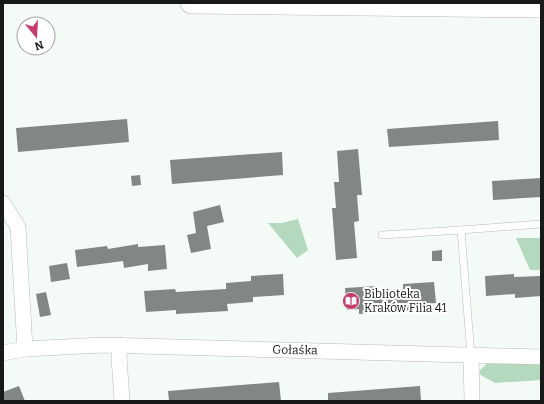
<svg xmlns="http://www.w3.org/2000/svg" width="544" height="404" font-family="Bitter,serif">
<style>
.green{fill:#b4d9be}
.building{fill:#828783}
.lines{fill:none;stroke-linecap:round;stroke-linejoin:round}
.lane-casing{stroke:#b8bdb9;stroke-width:8}
.street-casing{stroke:#b8bdb9;stroke-width:16}
.secondary-casing{stroke:#b8bdb9;stroke-width:22}
.lane{stroke:#fff;stroke-width:7}
.street{stroke:#fff;stroke-width:15}
.secondary{stroke:#fff;stroke-width:21}
.labels{text-anchor:middle;dominant-baseline:central;stroke-width:4;stroke-linejoin:round;paint-order:stroke}
.poi-label{font-size:12px;fill:#181a18;stroke:#fff;text-anchor:start}
.street-label{font-size:12px;fill:#181a18;stroke:#fff}
</style>
<rect width="100%" height="100%" fill="#f4faf6"/>
<!-- green -->
<g class="green">
<polygon points="298,219 308,250 297,258 268,223 282,223"/>
<polygon points="516,238 541,238 541,270 530,270"/>
<polygon points="489,362 541,363 541,380 495,383 479,374 481,369"/>
</g>
<!-- building -->
<g class="building">
<polygon points="127,119 129,142 18,152 16,128"/>
<polygon points="498,121 499,140 389,147 387,129"/>
<polygon points="358,149 362,195 357,195 359,221 354,222 357,258 336,260 332,208 336,208 334,182 339,182 337,151"/>
<polygon points="282,152 283,175 172,184 170,160"/>
<polygon points="140,175 141,185 132,186 131,176"/>
<polygon points="541,178 541,197 493,200 492,181"/>
<polygon points="220,205 224,222 207,226 211,249 191,253 187,235 196,233 193,212"/>
<polygon points="138,244 138,247 165,245 167,269 148,271 148,264 124,268 123,261 77,267 75,250 107,246 108,249"/>
<polygon points="442,250 442,261 432,261 432,251"/>
<polygon points="67,263 70,279 51,282 49,266"/>
<polygon points="283,274 284,295 253,297 253,302 227,304 228,311 176,314 176,310 146,312 144,291 175,289 176,292 226,289 226,283 251,281 251,276"/>
<polygon points="514,274 514,277 541,276 541,296 515,298 515,294 486,296 485,276"/>
<polygon points="434,282 436,303 423,304 423,309 359,314 359,309 347,310 345,288 377,286 377,290 403,289 403,284"/>
<polygon points="46,292 51,315 40,317 36,294"/>
<polygon points="279,382 281,401 169,401 168,391"/>
<polygon points="19,386 25,401 3,401 3,392"/>
<polygon points="420,386 421,401 328,401 328,393"/>
</g>
<g class="lines">
<!-- lane casing -->
<g class="lane-casing">
<g id="lane">
<polyline points="461,230 541,224"/>
<polyline points="382,235 461,230 471,356"/>
</g>
</g>
<!-- street casing -->
<g class="street-casing">
<g id="street">
<polyline points="3,203 18,227 25,349"/>
<polyline points="120,345 119,357 122,401"/>
<polyline points="3,353 25,349 102,345 541,357"/>
<polyline points="471,356 472,401"/>
</g>
</g>
<!-- secondary casing -->
<g class="secondary-casing">
<polyline id="secondary" points="191,3 541,7"/>
</g>
<!-- lane -->
<use href="#lane" class="lane"/>
<!-- street -->
<use href="#street" class="street"/>
<!-- secondary -->
<use href="#secondary" class="secondary"/>
</g>
<!-- icons -->
<defs>
<g id="library-disc" transform="scale(0.9)"><circle r="9.5" fill="#c83b6c" stroke="#fff"/><path d="M-6-4Q-3-5.5-.7-3.5V5Q-3 3-6 4ZM6-4Q3-5.5 .7-3.5V5Q3 3 6 4Z" fill="#fff"/></g>
</defs>
<g fill-rule="evenodd">
<use href="#library-disc" x="351" y="301"/>
</g>
<g class="labels">
<!-- poi labels -->
<g class="poi-label">
<text x="364" y="294">Biblioteka<tspan x="364" dy="14">Kraków Filia 41</tspan></text>
</g>
<!-- street labels -->
<g class="street-label">
<text transform="translate(295 350) rotate(1)">Gołaśka</text>
</g>
</g>
<!-- border -->
<rect width="544" height="404" fill="none" stroke="#181a18" stroke-width="8"/>
<!-- north arrow -->
<g transform="translate(36 36) rotate(162)"><circle r="19" fill="#ffffff" stroke="#a3a3a3"/>
<path d="M0-3L7 15L0 10L-7 15Z" fill="#c83b6c"/>
<text y="-6" font-size="11" font-weight="bold" text-anchor="middle" fill="#181a18">N</text>
</g>
</svg>
